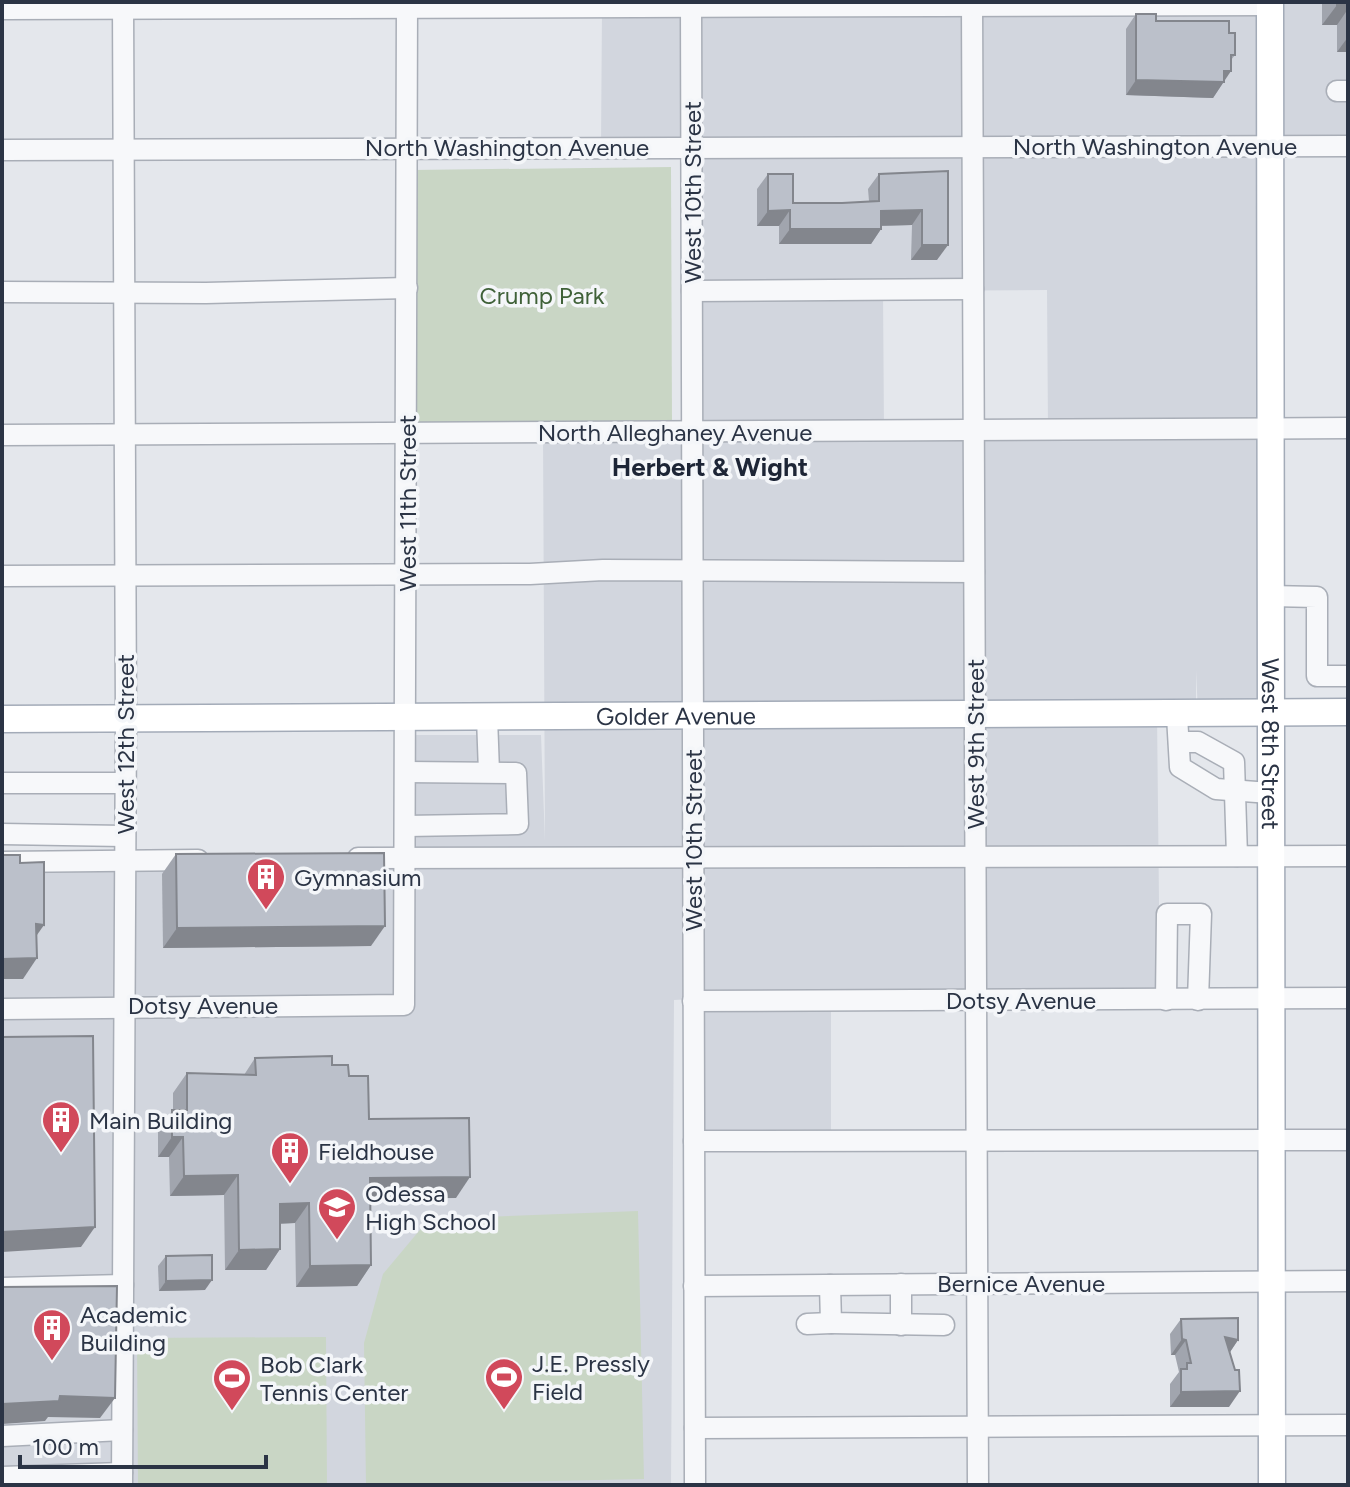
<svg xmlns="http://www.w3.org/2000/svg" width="1350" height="1487" font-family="Figtree,sans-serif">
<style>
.built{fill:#d2d6de;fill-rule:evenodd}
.green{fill:#c9d6c5}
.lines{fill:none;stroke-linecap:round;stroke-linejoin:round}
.minor-casing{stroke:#a9aeb7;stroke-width:23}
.major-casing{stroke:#a3abb8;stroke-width:29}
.minor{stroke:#f7f8fa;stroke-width:20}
.major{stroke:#fff;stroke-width:26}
.wall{fill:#a1a5ae}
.shaded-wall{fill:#83868d}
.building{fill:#bbc0ca;stroke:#83868d;stroke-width:2}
.labels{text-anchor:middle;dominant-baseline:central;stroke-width:7;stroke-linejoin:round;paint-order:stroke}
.street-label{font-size:24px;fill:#2b3445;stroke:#f4f6f9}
.park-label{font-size:24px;fill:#3f6138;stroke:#f4f6f9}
.poi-label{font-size:24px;fill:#2b3445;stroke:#f4f6f9;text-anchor:start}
.neighbourhood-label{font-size:26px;font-weight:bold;fill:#1d2536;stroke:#f4f6f9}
</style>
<rect width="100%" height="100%" fill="#e4e7ec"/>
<!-- built -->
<path class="built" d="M972,2H1348V147H1273L1274,713H1198L1196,670V713L1157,714L1160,996L831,999V1144L693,1145V999L674,1000L671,1485H2V866L405,857L412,735H541L545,841L543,433L692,432V147L601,146L602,9ZM1047,290L1048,430L884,431L883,291Z"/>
<!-- green -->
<g class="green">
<polygon points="671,167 672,421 413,423 412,170"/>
<polygon points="638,1211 644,1479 366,1485 364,1343 383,1274 429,1219"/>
<polygon points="326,1337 327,1485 138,1485 137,1338"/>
</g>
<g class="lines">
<!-- minor casing -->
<g class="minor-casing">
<g id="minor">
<polyline points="691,2 695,1485"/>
<polyline points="972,2 978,1485"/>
<polyline points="2,9 1270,5"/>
<polyline points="1337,91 1348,91"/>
<polyline points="2,150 1348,146"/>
<polyline points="692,291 973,289"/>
<polyline points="2,292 206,293 407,288"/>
<polyline points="2,435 1348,428"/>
<polyline points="2,576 530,574 603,570 974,572"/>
<polyline points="1270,596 1317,597 1317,676 1348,676"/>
<polyline points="1177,716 1180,767 1216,789 1270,793"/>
<polyline points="487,717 489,772"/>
<polyline points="1179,742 1198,742 1234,762 1237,856"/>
<polyline points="2,783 125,783"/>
<polyline points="406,826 518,824 516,773 406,772"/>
<polyline points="2,834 124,836"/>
<polyline points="358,858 1348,856"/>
<polyline points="2,862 198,860"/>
<polyline points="1166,1000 1167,914 1201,914 1198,1000"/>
<polyline points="693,1001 1348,998"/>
<polyline points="2,1009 404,1005 407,2"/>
<polyline points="694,1141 1348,1140"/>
<polyline points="830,1285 831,1323 944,1325"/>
<polyline points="694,1286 1348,1281"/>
<polyline points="2,1288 123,1285"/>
<polyline points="807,1324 831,1323"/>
<polyline points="901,1325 901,1284"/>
<polyline points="695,1428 1348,1425"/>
<polyline points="2,1436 122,1430"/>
<polyline points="2,1477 122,1473"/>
<polyline points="122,1485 126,718 123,2"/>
</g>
</g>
<!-- major casing -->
<g class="major-casing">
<g id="major">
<path id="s1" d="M1270,2L1272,1485"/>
<path id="s2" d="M2,719L1348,712"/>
</g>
</g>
<!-- minor -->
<use href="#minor" class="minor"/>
<!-- major -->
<use href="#major" class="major"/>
</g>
<!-- wall -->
<g class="wall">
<polygon points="1322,2 1348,2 1348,52 1337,52 1337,25 1322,25"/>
<polygon points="1136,14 1156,21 1229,33 1235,55 1231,60 1224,81 1213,98 1126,95 1126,29"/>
<polygon points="948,171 937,260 911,260 912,225 881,226 881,229 871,244 779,244 779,226 757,226 757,189 768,174 793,203 842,203 869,201 868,189 879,174"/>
<polygon points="176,854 371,946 163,948 162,874"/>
<polygon points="255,1058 332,1065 349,1076 369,1119 456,1198 370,1198 371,1265 357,1286 296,1287 295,1223 280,1224 280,1249 266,1270 225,1270 224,1195 170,1196 169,1157 158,1157 158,1130 173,1110 173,1093 187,1073 244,1075"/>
<polygon points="166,1256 205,1290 159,1291 158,1266"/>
<polygon points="1181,1319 1238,1340 1230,1352 1229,1407 1170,1407 1170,1384 1179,1372 1175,1355 1171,1355 1170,1334"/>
</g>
<!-- shaded-wall -->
<g class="shaded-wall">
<polygon points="1348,4 1348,9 1337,25 1322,25 1337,5"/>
<polygon points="1348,37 1348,52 1337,52"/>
<polygon points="1224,71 1231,71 1213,98 1126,95 1136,80"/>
<polygon points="790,210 779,226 757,226 768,211"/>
<polygon points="922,210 912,225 870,226 881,211"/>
<polygon points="790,229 881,229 871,244 779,244"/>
<polygon points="922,245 948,245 937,260 911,260"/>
<polygon points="36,924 44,925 30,945"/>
<polygon points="385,926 371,946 163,948 177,928"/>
<polygon points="37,958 23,979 2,979 2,959"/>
<polygon points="172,1137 183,1137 169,1157 158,1157"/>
<polygon points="238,1175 224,1195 170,1196 184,1176"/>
<polygon points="470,1177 456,1198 356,1199 370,1178"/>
<polygon points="309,1203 295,1223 265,1224 280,1204"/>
<polygon points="95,1227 81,1247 2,1252 2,1232"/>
<polygon points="280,1249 266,1270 225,1270 239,1250"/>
<polygon points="371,1265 357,1286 296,1287 310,1266"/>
<polygon points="212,1280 205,1290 159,1291 166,1281"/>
<polygon points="1225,1337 1238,1340 1228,1355"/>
<polygon points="1182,1339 1186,1340 1175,1355 1171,1355"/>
<polygon points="1240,1391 1229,1407 1170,1407 1181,1392"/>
<polygon points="60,1396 115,1398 100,1418 48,1417 45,1421 2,1424 2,1404"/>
</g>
<!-- building -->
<g class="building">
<polygon points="1337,2 1348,2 1348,4 1337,5"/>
<polygon points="1136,14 1156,14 1156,21 1229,21 1229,33 1235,33 1235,55 1231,55 1231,71 1224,71 1224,82 1136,80"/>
<polygon points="948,171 948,245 922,245 922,210 881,211 881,229 790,229 790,210 768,211 768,174 793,174 793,203 842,203 879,201 879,174"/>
<polygon points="384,853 385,926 177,928 176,854"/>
<polygon points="2,855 20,855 20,863 44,862 44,925 36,924 37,958 2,959"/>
<polygon points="93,1036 95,1227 2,1232 2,1037"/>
<polygon points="332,1056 332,1065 348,1065 349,1076 368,1076 369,1119 469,1118 470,1177 370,1178 371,1265 310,1266 309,1203 280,1204 280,1249 239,1250 238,1175 184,1176 183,1137 172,1137 172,1110 187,1110 187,1073 256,1075 255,1058"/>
<polygon points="212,1255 212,1280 166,1281 166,1256"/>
<polygon points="117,1286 115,1398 60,1396 59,1401 2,1404 2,1287"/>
<polygon points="1238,1318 1238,1340 1225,1337 1235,1370 1239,1370 1240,1391 1181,1392 1181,1369 1187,1369 1187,1363 1191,1363 1186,1340 1182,1339 1181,1319"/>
</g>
<!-- icons -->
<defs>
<g id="building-pin" transform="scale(2)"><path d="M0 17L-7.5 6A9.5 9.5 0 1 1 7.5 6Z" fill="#d1495b" stroke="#f4f6f9"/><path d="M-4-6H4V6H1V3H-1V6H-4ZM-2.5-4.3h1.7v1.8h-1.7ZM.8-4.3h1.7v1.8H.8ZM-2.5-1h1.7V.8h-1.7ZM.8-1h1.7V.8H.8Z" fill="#fff"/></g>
<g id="school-pin" transform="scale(2)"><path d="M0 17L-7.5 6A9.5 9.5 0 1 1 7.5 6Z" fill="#d1495b" stroke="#f4f6f9"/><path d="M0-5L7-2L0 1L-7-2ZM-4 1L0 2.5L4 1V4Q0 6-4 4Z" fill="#fff"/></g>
<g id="stadium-pin" transform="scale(2)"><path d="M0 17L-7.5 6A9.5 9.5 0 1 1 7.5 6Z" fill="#d1495b" stroke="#f4f6f9"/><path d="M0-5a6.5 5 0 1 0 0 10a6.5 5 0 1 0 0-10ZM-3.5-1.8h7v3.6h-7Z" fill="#fff"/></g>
</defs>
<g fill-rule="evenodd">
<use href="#building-pin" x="266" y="877"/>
<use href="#building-pin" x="61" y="1120"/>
<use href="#building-pin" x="290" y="1151"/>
<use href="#school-pin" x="337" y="1207"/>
<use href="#building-pin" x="52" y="1328"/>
<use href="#stadium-pin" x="504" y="1377"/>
<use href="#stadium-pin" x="232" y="1378"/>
</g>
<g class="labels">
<!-- street labels -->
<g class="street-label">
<text x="1155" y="146">North Washington Avenue</text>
<text x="507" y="147">North Washington Avenue</text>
<text transform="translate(692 192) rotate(-90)">West 10th Street</text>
<text x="675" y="432">North Alleghaney Avenue</text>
<text transform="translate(407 503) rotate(-90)">West 11th Street</text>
<text stroke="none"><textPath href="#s2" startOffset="674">Golder Avenue</textPath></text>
<text stroke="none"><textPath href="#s1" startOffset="742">West 8th Street</textPath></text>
<text transform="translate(125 744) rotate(-90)">West 12th Street</text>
<text transform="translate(975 744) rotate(-90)">West 9th Street</text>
<text transform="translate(693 840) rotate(-90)">West 10th Street</text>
<text x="1021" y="1000">Dotsy Avenue</text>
<text x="203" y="1005">Dotsy Avenue</text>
<text x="1021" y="1283">Bernice Avenue</text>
</g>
<!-- park labels -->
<g class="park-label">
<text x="542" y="295">Crump Park</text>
</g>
<!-- poi labels -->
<g class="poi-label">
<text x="294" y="877">Gymnasium</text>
<text x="89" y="1120">Main Building</text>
<text x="318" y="1151">Fieldhouse</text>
<text x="365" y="1193">Odessa<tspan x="365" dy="28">High School</tspan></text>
<text x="80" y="1314">Academic<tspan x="80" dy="28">Building</tspan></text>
<text x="532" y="1363">J.E. Pressly<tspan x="532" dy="28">Field</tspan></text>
<text x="260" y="1364">Bob Clark<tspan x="260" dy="28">Tennis Center</tspan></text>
</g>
<!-- neighbourhood labels -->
<g class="neighbourhood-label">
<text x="710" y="467">Herbert &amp; Wight</text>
</g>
</g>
<!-- border -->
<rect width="1350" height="1487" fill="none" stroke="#2b3445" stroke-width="8"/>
<!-- scale -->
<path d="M20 1455v12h246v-12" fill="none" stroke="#2b3445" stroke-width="4"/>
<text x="32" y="1455" font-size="24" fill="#2b3445" stroke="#f4f6f9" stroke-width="6" paint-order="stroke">100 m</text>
</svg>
